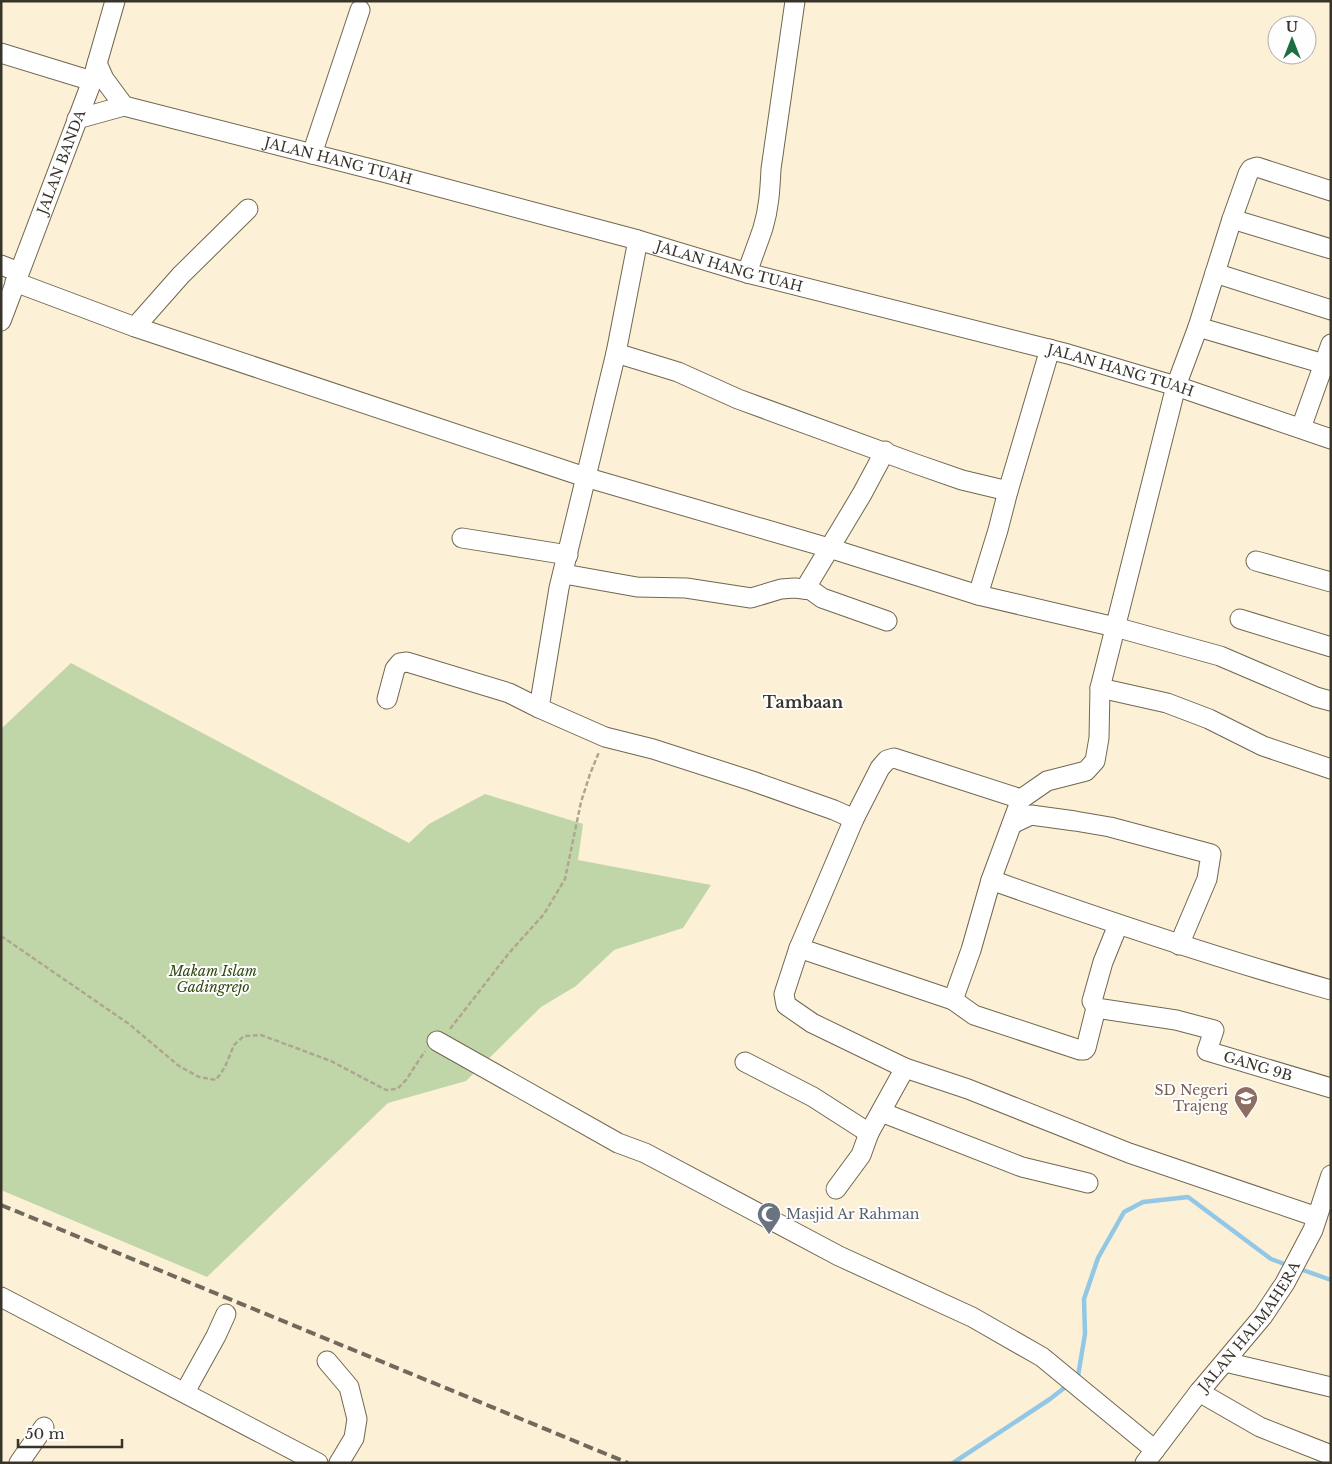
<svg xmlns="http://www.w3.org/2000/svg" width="1332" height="1464" font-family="'Libre Baskerville',serif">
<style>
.green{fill:#c1d6a8}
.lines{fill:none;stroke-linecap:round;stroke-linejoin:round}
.stream{stroke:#92c8e6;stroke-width:4.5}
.minor-casing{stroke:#716750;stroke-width:21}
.path{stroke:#afa692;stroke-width:2.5;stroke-dasharray:5 2.5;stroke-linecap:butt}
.minor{stroke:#fff;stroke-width:19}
.rail{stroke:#716a5c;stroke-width:4;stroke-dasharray:10 5;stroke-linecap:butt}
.labels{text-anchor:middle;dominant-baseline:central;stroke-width:4;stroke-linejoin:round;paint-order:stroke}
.street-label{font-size:14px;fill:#38342a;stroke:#fefefe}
.park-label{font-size:14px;font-style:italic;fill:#334712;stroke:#fefefe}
.education-label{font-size:14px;fill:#785e54;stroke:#fefefe;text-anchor:end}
.worship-label{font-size:14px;fill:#5b616d;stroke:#fefefe;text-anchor:start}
.quarter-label{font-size:16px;font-weight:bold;fill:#38342a;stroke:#fefefe}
</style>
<rect width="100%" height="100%" fill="#fcf0d6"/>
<!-- green -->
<polygon class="green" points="71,663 409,843 429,824 485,794 583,824 578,860 711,885 683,928 614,950 576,986 541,1007 466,1081 388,1103 207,1277 1,1190 1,729"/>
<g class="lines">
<!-- stream -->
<g class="stream">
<polyline points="1297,1268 1331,1280"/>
<polyline points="1076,1378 1078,1376 1085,1334 1084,1299 1098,1258 1124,1212 1143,1202 1188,1197 1271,1259 1290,1266"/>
<polyline points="953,1463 1050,1399 1068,1385"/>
</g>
<!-- minor casing -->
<g class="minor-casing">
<g id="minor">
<polyline points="1,53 92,81"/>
<polyline points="97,63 104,79 124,106"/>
<path id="s1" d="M77,119L124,106L387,173L638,240L747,273L1068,354L1176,386L1331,439"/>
<polyline points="312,154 360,10"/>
<polyline points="1232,219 1331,249"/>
<polyline points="638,240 616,353 559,588 539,708 605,737 653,749 752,781 834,810 854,819"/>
<polyline points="1,265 19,272"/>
<path d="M747,273C752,258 758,243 763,228C769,208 770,190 771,169L795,1"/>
<polyline points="1215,273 1331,310"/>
<polyline points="15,282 135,327 585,477 829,548 978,595 1115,627 1220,656 1316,697 1331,701"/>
<path id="s2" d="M1,321L92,81L115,1"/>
<polyline points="135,327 181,275 248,209"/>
<polyline points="1198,327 1331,366"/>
<polyline points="616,353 678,372 738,399 916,464 962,480 1008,491 1050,349"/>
<polyline points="1301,428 1331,344"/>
<polyline points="462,538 568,555"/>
<polyline points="1256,561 1331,582"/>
<polyline points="564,574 637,587 686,588 751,598 781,589 795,588 811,590 822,598 887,621"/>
<polyline points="805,589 862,494 885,451"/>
<polyline points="978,595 998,530 1008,491"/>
<polyline points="1240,619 1331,647"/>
<polyline points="1100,688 1167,703 1209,719 1263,746 1331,769"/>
<polyline points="387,699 395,669 400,663 407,662 509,693 539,708"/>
<polyline points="1021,799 894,758 887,760 880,768 854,819 799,948 784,994 786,1005 812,1023 905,1068 968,1089 1129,1153 1317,1217"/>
<polyline points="1012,824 1031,815 1075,821 1110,827 1211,854 1207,879 1179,945"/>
<polyline points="991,880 1021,799 1047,781 1086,771 1095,761 1099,738 1100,688 1176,386 1198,327 1232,219 1248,174 1251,169 1257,167 1331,191"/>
<path id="s3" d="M1118,925L1103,962L1092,1001L1096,1008L1176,1020L1214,1030L1207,1051L1331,1088"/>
<path d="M799,948L953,1000L971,950L991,880C1104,920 1216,958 1331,990"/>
<polyline points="953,1000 974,1015 1080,1050 1084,1050 1086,1048 1096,1008"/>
<polyline points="437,1041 618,1143 645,1153 839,1256 972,1317 1042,1357 1155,1450"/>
<polyline points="745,1062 813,1097 869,1133"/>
<polyline points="881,1112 1022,1167 1088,1183"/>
<polyline points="836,1189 861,1155 869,1133 905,1068"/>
<polyline points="1,1297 318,1463"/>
<polyline points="327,1361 349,1387 357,1419 354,1438 339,1463"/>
<polyline points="1225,1362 1331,1387"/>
<polyline points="185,1392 216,1336 226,1314"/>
<polyline points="1199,1392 1260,1427 1331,1455"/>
<polyline points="19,1463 44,1427"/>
<path id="s4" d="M1145,1463L1199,1392L1263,1316L1285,1283L1313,1230L1331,1175"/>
</g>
</g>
<!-- path -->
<g class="path">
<polyline points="1,936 129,1024 179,1066 199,1077 216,1080 225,1067 234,1045 244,1036 261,1035 331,1061 386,1090 397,1089 406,1080 425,1051"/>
<polyline points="450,1029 509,953 544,914 565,879 581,802 590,774 599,752"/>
</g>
<!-- minor -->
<use href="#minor" class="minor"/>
<!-- rail -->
<polyline class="rail" points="1,1205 628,1463"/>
</g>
<!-- icons -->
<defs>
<g id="school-pin" transform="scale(1.25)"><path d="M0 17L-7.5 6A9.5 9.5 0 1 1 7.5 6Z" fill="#8d6e63" stroke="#fefefe"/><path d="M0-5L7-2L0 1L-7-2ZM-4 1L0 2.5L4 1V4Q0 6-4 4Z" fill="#fff"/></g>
<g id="mosque-pin" transform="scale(1.25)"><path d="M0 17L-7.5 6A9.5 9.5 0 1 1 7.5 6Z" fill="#6b7280" stroke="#fefefe"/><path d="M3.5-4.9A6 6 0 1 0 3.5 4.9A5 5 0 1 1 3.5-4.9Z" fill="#fff"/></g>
</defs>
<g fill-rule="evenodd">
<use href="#school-pin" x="1246" y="1098"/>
<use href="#mosque-pin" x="769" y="1214"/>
</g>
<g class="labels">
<!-- street labels -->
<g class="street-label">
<text stroke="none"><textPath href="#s1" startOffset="270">JALAN HANG TUAH</textPath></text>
<text stroke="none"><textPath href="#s2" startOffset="170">JALAN BANDA</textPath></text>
<text stroke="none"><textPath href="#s1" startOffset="675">JALAN HANG TUAH</textPath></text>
<text stroke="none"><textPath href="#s1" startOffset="1080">JALAN HANG TUAH</textPath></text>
<text stroke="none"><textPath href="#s3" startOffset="284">GANG 9B</textPath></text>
<text stroke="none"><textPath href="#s4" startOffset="172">JALAN HALMAHERA</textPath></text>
</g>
<!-- park labels -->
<g class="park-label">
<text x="213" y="971">Makam Islam<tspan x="213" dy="16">Gadingrejo</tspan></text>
</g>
<!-- education labels -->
<g class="education-label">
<text x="1228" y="1090">SD Negeri<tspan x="1228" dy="16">Trajeng</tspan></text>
</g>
<!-- worship labels -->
<g class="worship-label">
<text x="786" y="1214">Masjid Ar Rahman</text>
</g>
<!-- quarter labels -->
<g class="quarter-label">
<text x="803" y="702">Tambaan</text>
</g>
</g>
<!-- border -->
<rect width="1332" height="1464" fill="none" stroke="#38342a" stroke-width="5"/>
<!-- north arrow -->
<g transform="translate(1292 40)"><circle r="24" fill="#fefefe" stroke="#afada9"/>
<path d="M0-4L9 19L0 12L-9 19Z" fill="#1c6f40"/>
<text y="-8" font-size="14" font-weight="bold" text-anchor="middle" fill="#38342a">U</text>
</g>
<!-- scale -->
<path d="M18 1439v8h104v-8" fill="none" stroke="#38342a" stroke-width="2.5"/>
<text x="25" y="1439" font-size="15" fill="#38342a" stroke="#fefefe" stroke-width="4" paint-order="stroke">50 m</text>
</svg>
